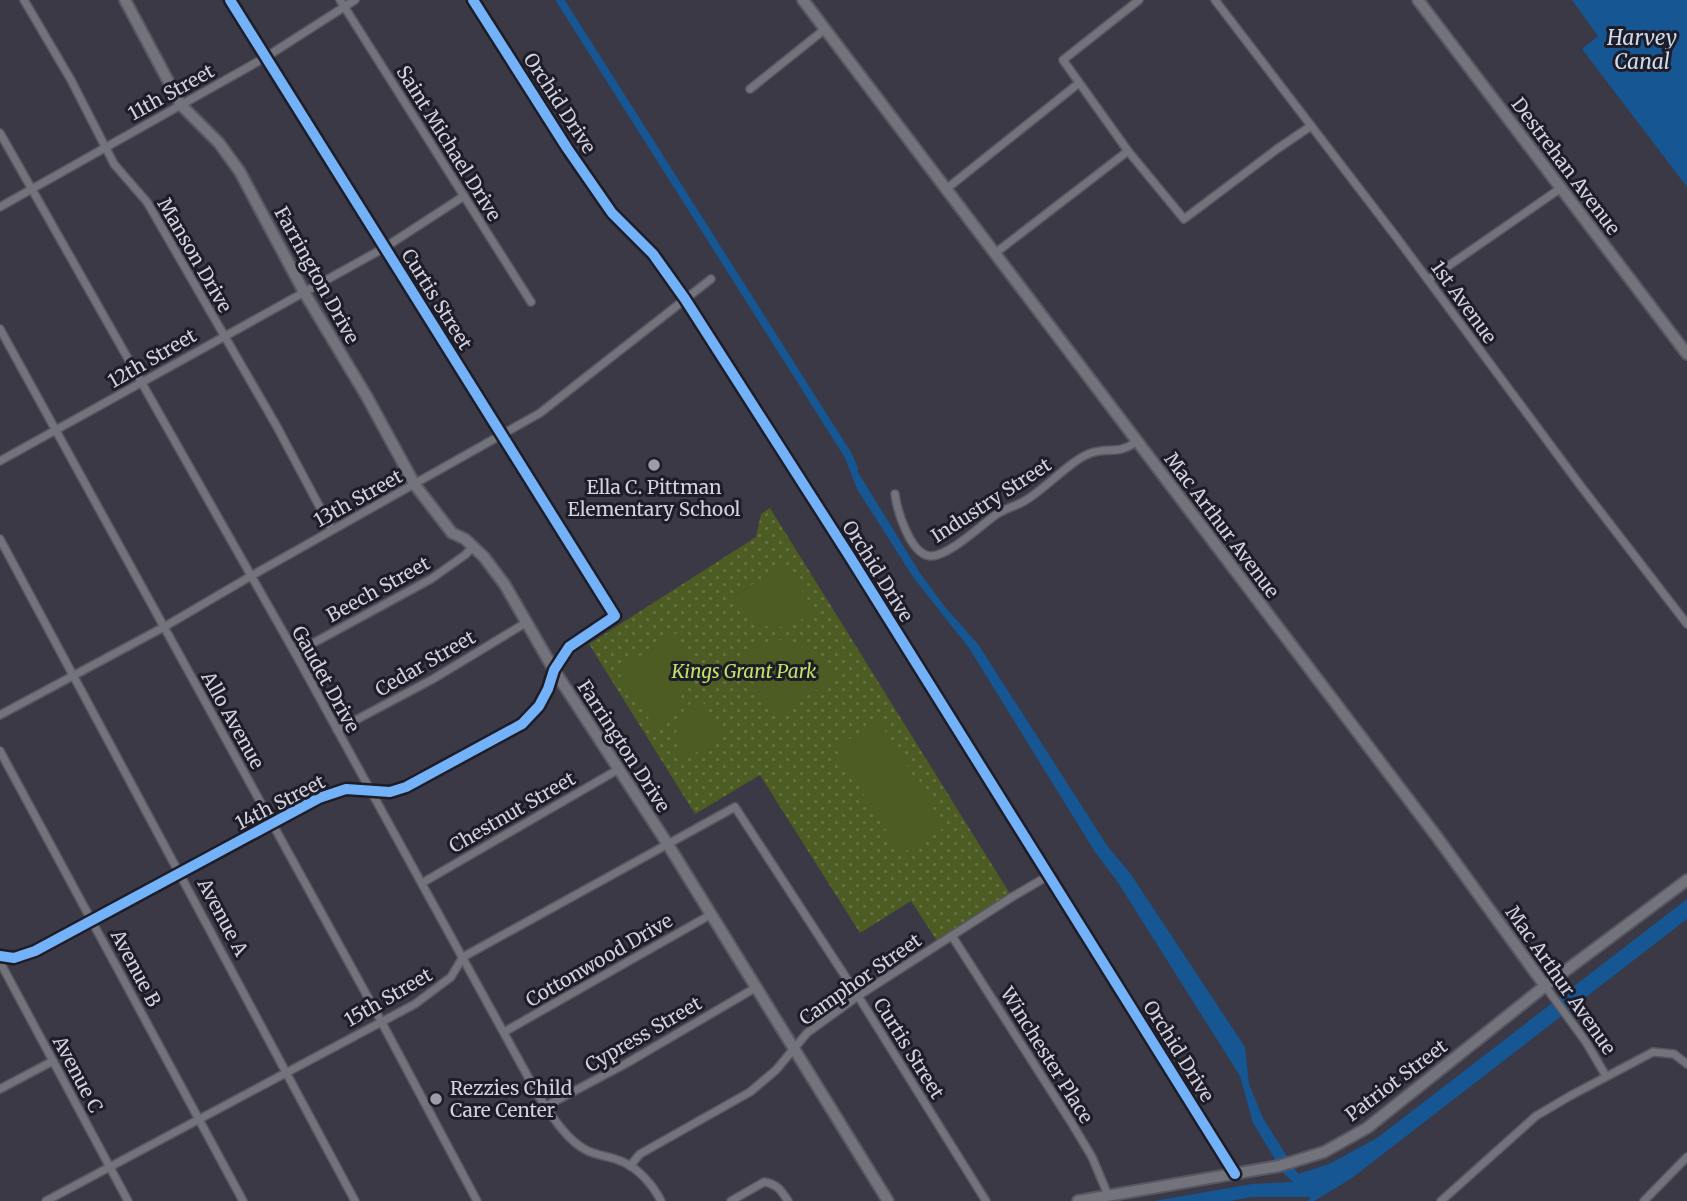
<svg xmlns="http://www.w3.org/2000/svg" width="1687" height="1201" font-family="Merriweather,serif">
<style>
.park{fill:url(#park-dots)}
.garden{fill:#4c5c23}
.water{fill:#155693}
.lines{fill:none;stroke-linecap:round;stroke-linejoin:round}
.canal{stroke:#155693;stroke-width:8}
.street-casing{stroke:#585762;stroke-width:10}
.secondary-casing{stroke:#585762;stroke-width:14}
.street{stroke:#73737c;stroke-width:7}
.secondary{stroke:#73737c;stroke-width:10}
.cycleway-casing{stroke:#1d1c27;stroke-width:15}
.cycleway{stroke:#73b2f8;stroke-width:10}
.poi-dot{fill:#9d9caa;stroke:#1d1c27;stroke-width:2.5}
.labels{text-anchor:middle;dominant-baseline:central;stroke-width:6;stroke-linejoin:round;paint-order:stroke}
.street-label{font-size:19px;fill:#d2d1e0;stroke:#1d1c27}
.poi-label{font-size:19px;fill:#d2d1e0;stroke:#1d1c27}
.park-label{font-size:19px;font-style:italic;fill:#bde367;stroke:#1d1c27}
.water-label{font-size:21px;font-style:italic;fill:#ccdcef;stroke:#1d1c27}
</style>
<defs>
<pattern id="park-dots" width="8" height="8" patternUnits="userSpaceOnUse" patternTransform="scale(1.75)"><rect width="8" height="8" fill="#4c5c23"/><path d="M2 2h.1M6 6h.1" fill="none" stroke="#657243" stroke-width="1.8" stroke-linecap="round"/></pattern>
</defs>
<rect width="100%" height="100%" fill="#3a3945"/>
<!-- park -->
<polygon class="park" points="770,508 1012,897 939,944 911,901 860,933 760,775 695,814 589,644 756,537 761,514"/>
<!-- garden -->
<g class="garden">
<path d="M785,565L816,612C775,634 762,636 735,595Z"/>
<path d="M677,633C690,660 691,683 675,708C669,717 664,723 655,728L617,670Z"/>
<path d="M780,640C810,647 818,653 834,679L774,716L737,657L761,643Z"/>
<path d="M700,697L724,736L684,760C670,735 675,711 700,697Z"/>
<polygon points="879,721 945,827 901,854 835,748"/>
</g>
<!-- water -->
<g class="water">
<polygon points="1572,0 1687,0 1687,187 1582,49 1598,36"/>
<polygon points="851,461 920,573 945,607 978,644 1108,847 1130,873 1245,1047 1249,1084 1263,1118 1298,1174 1329,1164 1377,1138 1687,899 1687,919 1352,1178 1314,1201 1308,1201 1311,1197 1252,1197 1230,1201 1154,1201 1252,1184 1293,1182 1284,1174 1253,1123 1240,1076 1117,881 1095,852 969,648 913,577 857,489 847,463"/>
</g>
<g class="lines">
<!-- canal -->
<polyline class="canal" points="560,0 848,455 854,469"/>
<!-- street casing -->
<g class="street-casing">
<g id="street">
<polyline points="24,0 71,80 114,164 147,202 276,425 332,530"/>
<polyline points="340,0 531,302"/>
<polyline points="473,0 567,148 612,213 653,254 685,299 850,557 1235,1174"/>
<polyline points="1139,0 1063,60 1128,151 1184,219 1277,149 1311,126"/>
<polyline points="1215,0 1397,238 1580,485 1687,624"/>
<polyline points="750,89 825,29"/>
<path d="M0,133L295,653L538,1095C551,1114 565,1139 586,1150C597,1156 611,1156 623,1162C639,1169 653,1185 661,1201"/>
<polyline points="945,190 1079,83"/>
<polyline points="0,207 266,57 355,0"/>
<polyline points="994,254 1128,151"/>
<polyline points="1428,280 1561,188"/>
<polyline points="0,329 381,1021 477,1201"/>
<polyline points="0,461 384,248 464,196"/>
<path d="M895,494C897,510 910,554 930,556C948,557 981,525 997,514C1006,508 1017,506 1026,500C1045,489 1072,459 1091,453C1109,447 1118,455 1136,442"/>
<polyline points="0,539 355,1201"/>
<polyline points="295,653 431,579 465,555 473,547"/>
<polyline points="0,715 164,627 251,576 540,413 711,279"/>
<polyline points="337,730 433,679 527,622"/>
<polyline points="0,751 243,1201"/>
<polyline points="422,883 619,769"/>
<polyline points="952,936 1071,1122 1092,1157 1108,1195"/>
<polyline points="0,956 14,958 35,951 319,798 346,789 390,792 406,787 522,724 539,706 548,689 554,670 569,647 615,616 230,0"/>
<polyline points="0,962 128,1201"/>
<polyline points="1545,986 1586,1042 1606,1076"/>
<polyline points="504,1032 710,915"/>
<polyline points="0,1089 53,1061"/>
<polyline points="546,1106 627,1063 755,988"/>
<polyline points="630,1166 640,1154 750,1092 776,1070 807,1033 858,996 1012,897 1048,876"/>
<polyline points="46,1201 415,1004 451,977 463,957 735,807 858,996 986,1201"/>
<path d="M731,1201L764,1182C777,1184 781,1190 788,1201"/>
<polyline points="1441,1201 1536,1116 1570,1096 1653,1052 1674,1054 1687,1064"/>
<polyline points="1644,1201 1687,1157"/>
</g>
</g>
<!-- secondary casing -->
<g class="secondary-casing">
<g id="secondary">
<polyline points="125,0 181,105 219,143 240,172 304,292 367,397 415,485 452,533 465,539 484,557 505,585 554,670 667,843 888,1201"/>
<polyline points="803,0 1437,837 1545,986"/>
<polyline points="1418,0 1687,354"/>
<polyline points="1078,1201 1279,1166 1324,1152 1367,1128 1545,986 1687,880"/>
</g>
</g>
<!-- street -->
<use href="#street" class="street"/>
<!-- secondary -->
<use href="#secondary" class="secondary"/>
<!-- cycleway casing -->
<g class="cycleway-casing">
<g id="cycleway">
<polyline points="473,0 567,148 612,213 653,254 685,299 850,557 1235,1174"/>
<polyline points="0,956 14,958 35,951 319,798 346,789 390,792 406,787 522,724 539,706 548,689 554,670 569,647 615,616 230,0"/>
</g>
</g>
<!-- cycleway -->
<use href="#cycleway" class="cycleway"/>
</g>
<!-- markers -->
<g class="poi-dot">
<circle cx="654" cy="465" r="7"/>
<circle cx="436" cy="1099" r="7"/>
</g>
<g class="labels">
<!-- street labels -->
<g class="street-label">
<text transform="translate(171 92) rotate(-29)">11th Street</text>
<text transform="translate(560 103) rotate(57)">Orchid Drive</text>
<text transform="translate(449 143) rotate(58)">Saint Michael Drive</text>
<text transform="translate(1566 166) rotate(53)">Destrehan Avenue</text>
<text transform="translate(195 255) rotate(60)">Manson Drive</text>
<text transform="translate(317 275) rotate(61)">Farrington Drive</text>
<text transform="translate(437 299) rotate(58)">Curtis Street</text>
<text transform="translate(1464 302) rotate(54)">1st Avenue</text>
<text transform="translate(152 358) rotate(-30)">12th Street</text>
<text transform="translate(358 498) rotate(-29)">13th Street</text>
<text transform="translate(991 500) rotate(-33)">Industry Street</text>
<text transform="translate(1222 525) rotate(53)">Mac Arthur Avenue</text>
<text transform="translate(878 571) rotate(58)">Orchid Drive</text>
<text transform="translate(378 589) rotate(-29)">Beech Street</text>
<text transform="translate(425 663) rotate(-30)">Cedar Street</text>
<text transform="translate(326 679) rotate(61)">Gaudet Drive</text>
<text transform="translate(233 720) rotate(61)">Allo Avenue</text>
<text transform="translate(624 746) rotate(57)">Farrington Drive</text>
<text transform="translate(280 802) rotate(-27)">14th Street</text>
<text transform="translate(512 812) rotate(-30)">Chestnut Street</text>
<text transform="translate(223 917) rotate(62)">Avenue A</text>
<text transform="translate(599 960) rotate(-30)">Cottonwood Drive</text>
<text transform="translate(136 968) rotate(62)">Avenue B</text>
<text transform="translate(860 979) rotate(-35)">Camphor Street</text>
<text transform="translate(1561 980) rotate(55)">Mac Arthur Avenue</text>
<text transform="translate(388 997) rotate(-30)">15th Street</text>
<text transform="translate(643 1034) rotate(-30)">Cypress Street</text>
<text transform="translate(909 1048) rotate(58)">Curtis Street</text>
<text transform="translate(1179 1051) rotate(58)">Orchid Drive</text>
<text transform="translate(1047 1055) rotate(58)">Winchester Place</text>
<text transform="translate(78 1074) rotate(62)">Avenue C</text>
<text transform="translate(1396 1080) rotate(-37)">Patriot Street</text>
</g>
<!-- poi labels -->
<g class="poi-label">
<text x="654" y="487">Ella C. Pittman<tspan x="654" dy="22">Elementary School</tspan></text>
<text x="450" y="1088" text-anchor="start">Rezzies Child<tspan x="450" dy="22">Care Center</tspan></text>
</g>
<!-- park labels -->
<g class="park-label">
<text x="744" y="671">Kings Grant Park</text>
</g>
<!-- water labels -->
<g class="water-label">
<text x="1642" y="37">Harvey<tspan x="1642" dy="24">Canal</tspan></text>
</g>
</g>
</svg>
